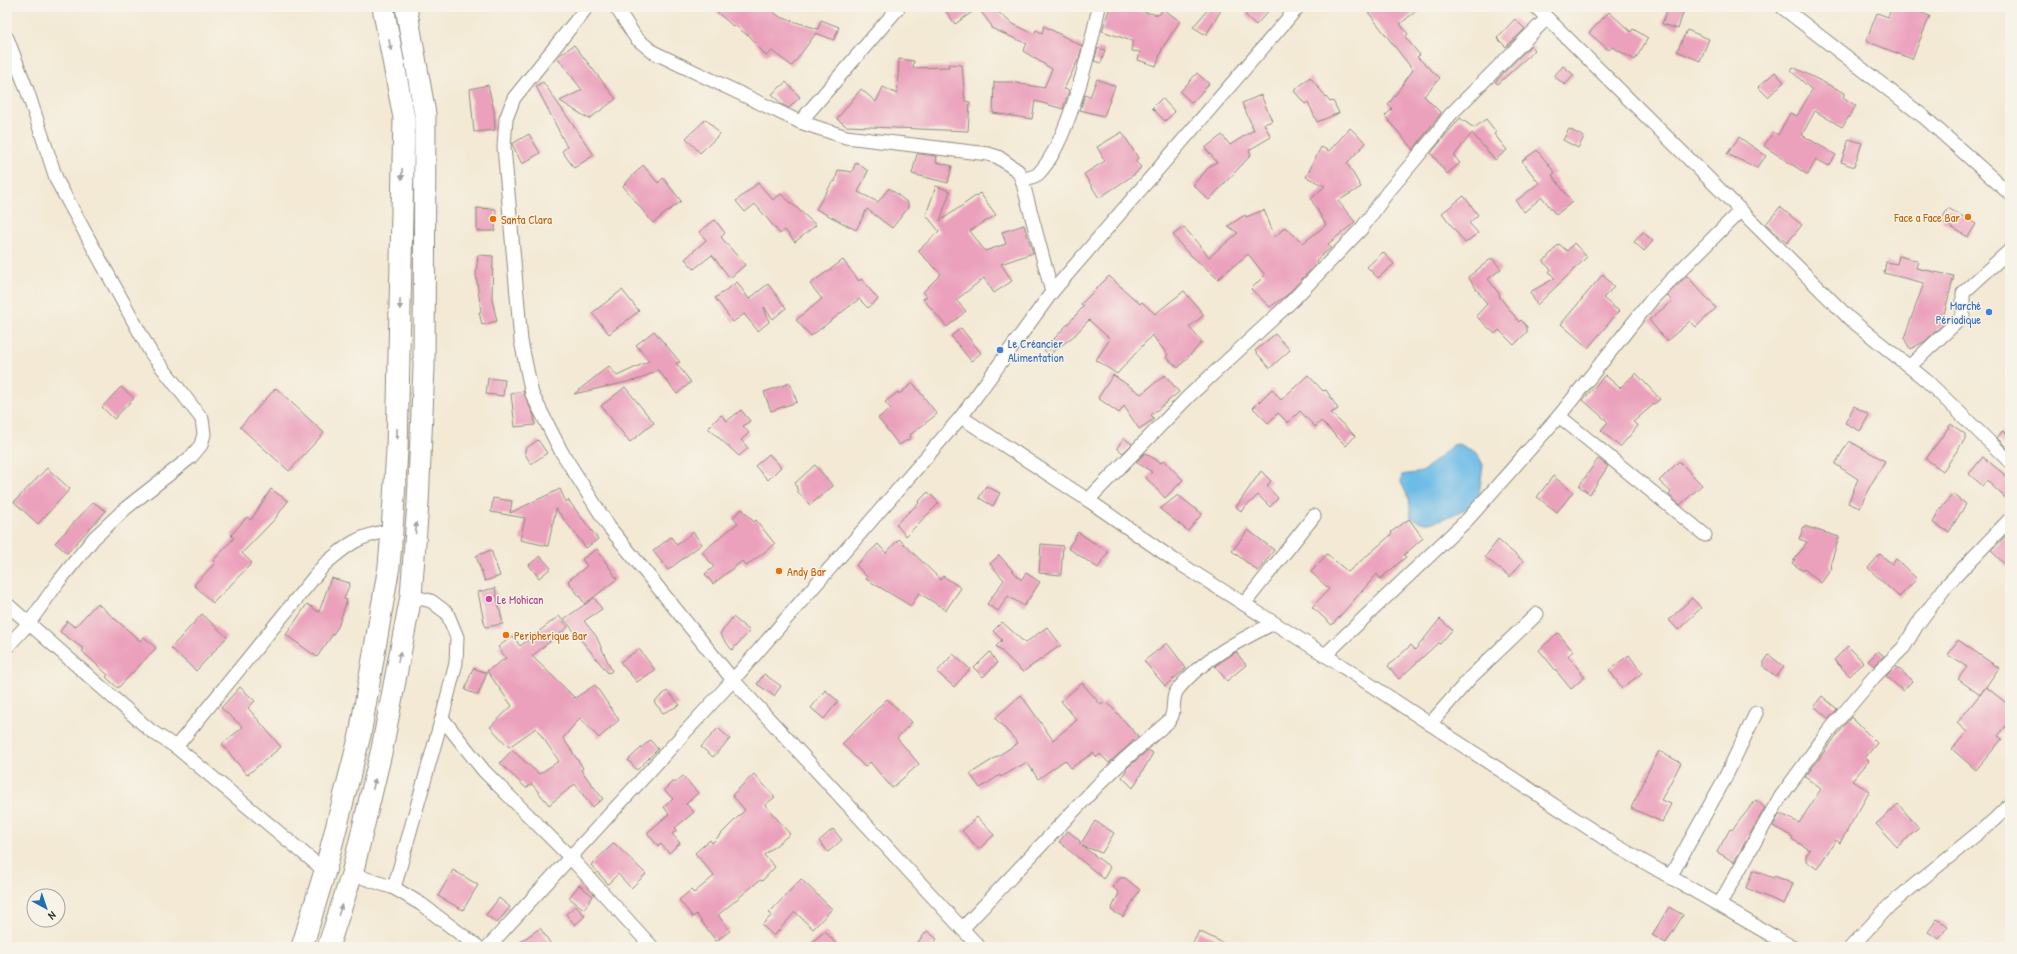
<svg xmlns="http://www.w3.org/2000/svg" width="2017" height="954" font-family="'Patrick Hand',sans-serif">
<style>
.water{fill:#6dbbe7;stroke:#4c7389}
.building{fill:#eba0bc}
.lines{fill:none;stroke-linecap:round;stroke-linejoin:round}
.minor-casing{stroke:#8f8a80;stroke-width:15}
.primary-casing{stroke:#8f8a80;stroke-width:23}
.minor{stroke:#fff;stroke-width:13}
.primary{stroke:#fff;stroke-width:21}
.oneway{fill:#a0a0a0}
.food-dot{fill:#e8710a;stroke:#f7f3e8;stroke-width:1.5}
.shop-dot{fill:#3f7fe0;stroke:#f7f3e8;stroke-width:1.5}
.hotel-dot{fill:#d1479c;stroke:#f7f3e8;stroke-width:1.5}
.labels{text-anchor:middle;dominant-baseline:central;stroke-width:3;stroke-linejoin:round;paint-order:stroke}
.food-label{font-size:12px;fill:#c56008;stroke:#f7f3e8;text-anchor:start}
.shop-label{font-size:12px;fill:#366cbe;stroke:#f7f3e8;text-anchor:end}
.hotel-label{font-size:12px;fill:#b23c85;stroke:#f7f3e8;text-anchor:start}
</style>
<rect width="100%" height="100%" fill="#f7f3e8"/>
<filter id="ink" filterUnits="userSpaceOnUse"><feTurbulence type="fractalNoise" baseFrequency=".025" numOctaves="2"/><feDisplacementMap in="SourceGraphic" scale="8" xChannelSelector="R" yChannelSelector="G"/><feConvolveMatrix kernelMatrix="1 2 1 2 8 2 1 2 1" color-interpolation-filters="sRGB"/></filter>
<filter id="wash" filterUnits="userSpaceOnUse"><feTurbulence type="fractalNoise" baseFrequency=".012" numOctaves="4" result="noise"/><feDisplacementMap in="SourceGraphic" scale="16" xChannelSelector="R" yChannelSelector="G"/><feGaussianBlur stdDeviation="0.9" result="paint"/><feColorMatrix in="noise" values="0 0 0 0 0 0 0 0 0 0 0 0 0 0 0 0 0 1.4 0 .05"/><feComposite in="paint" operator="in"/></filter>
<g filter="url(#wash)">
<rect width="100%" height="100%" fill="#f3e9d4"/>
<!-- water -->
<path class="water" d="M1459,444L1477,453L1483,465L1478,502C1473,506 1436,523 1429,523C1424,524 1416,520 1411,518L1409,499L1401,482L1402,475L1422,472L1453,445Z"/>
<g id="blocks">
<!-- building -->
<g class="building">
<polygon points="711,7 767,7 780,17 818,29 821,20 839,27 834,40 816,33 792,66 772,51 766,56 748,34 747,35 735,25 734,27"/>
<polygon points="943,7 992,7 1011,23 1034,34 1036,30 1042,33 1044,26 1082,46 1079,58 1064,89 1069,90 1063,109 1035,101 1032,119 993,113 994,82 1011,82 1044,88 1052,69 1023,51 1027,44 991,28 992,26 978,8 955,24"/>
<polygon points="1110,7 1120,7 1159,15 1163,9 1180,21 1162,49 1156,66 1138,60 1140,52 1132,51 1132,41 1102,31"/>
<polygon points="1210,7 1223,7 1206,35 1193,27"/>
<polygon points="1252,7 1272,7 1256,25 1245,15"/>
<polygon points="1364,7 1421,7 1400,24 1408,34 1405,37 1420,55 1417,57 1440,78 1424,96 1441,113 1413,150 1385,116 1392,109 1388,105 1413,70"/>
<polygon points="1668,7 1685,7 1678,29 1662,24"/>
<polygon points="1892,7 1906,7 1930,16 1912,59 1866,41 1877,13 1888,17"/>
<polygon points="1609,12 1631,32 1633,29 1648,38 1635,60 1612,47 1609,50 1589,33"/>
<polygon points="1515,19 1525,29 1506,47 1497,38"/>
<polygon points="1687,30 1709,39 1700,61 1677,51"/>
<polygon points="574,45 616,99 589,119 560,101 582,90 557,57"/>
<polygon points="1531,45 1535,50 1498,84 1495,82"/>
<polygon points="1098,48 1105,50 1101,63 1094,61"/>
<polygon points="899,59 914,61 913,68 949,67 948,64 962,65 965,101 970,102 968,131 846,126 837,119 861,89 876,102 883,87 897,94"/>
<polygon points="1563,66 1574,75 1565,85 1554,76"/>
<polygon points="1793,67 1845,93 1843,97 1856,106 1842,127 1815,111 1802,135 1836,155 1829,166 1816,159 1808,175 1764,146 1773,132 1778,135 1790,113 1797,116 1812,90 1791,71"/>
<polygon points="1775,72 1784,82 1768,97 1758,87"/>
<polygon points="1197,73 1209,84 1192,103 1180,92"/>
<polygon points="1310,77 1330,102 1333,101 1339,113 1317,122 1308,102 1305,104 1294,91"/>
<polygon points="1097,79 1115,86 1104,116 1080,110 1085,95 1090,97"/>
<polygon points="543,82 594,155 574,168 562,151 567,147 536,86"/>
<polygon points="786,82 800,97 789,108 781,104 772,94"/>
<polygon points="488,85 494,111 495,130 474,132 470,89"/>
<polygon points="1261,95 1272,121 1264,124 1271,137 1249,150 1251,155 1209,200 1193,185 1210,166 1217,162 1205,148 1222,135 1230,145 1254,130 1242,103"/>
<polygon points="1162,98 1175,112 1165,121 1152,108"/>
<polygon points="1460,118 1474,128 1486,119 1496,132 1494,134 1507,150 1495,160 1472,133 1454,156 1460,163 1447,174 1431,153"/>
<polygon points="706,119 720,134 700,153 686,138"/>
<polygon points="1350,128 1366,143 1347,163 1361,187 1338,201 1355,222 1328,244 1331,248 1316,260 1318,262 1287,295 1270,307 1251,289 1265,275 1248,254 1218,279 1185,250 1173,235 1184,227 1209,257 1238,233 1228,226 1245,215 1246,217 1264,210 1275,237 1285,227 1303,243 1326,225 1311,199 1325,186 1306,177 1321,147 1329,151"/>
<polygon points="1569,129 1584,137 1578,148 1563,140"/>
<polygon points="1122,132 1138,158 1135,161 1141,167 1135,174 1099,198 1084,174 1105,161 1097,147"/>
<polygon points="529,134 540,153 522,164 512,144"/>
<polygon points="1739,137 1766,156 1757,168 1727,154"/>
<polygon points="1849,139 1862,143 1854,167 1841,162"/>
<polygon points="1537,150 1555,173 1552,175 1572,202 1556,215 1542,197 1524,212 1516,201 1539,183 1522,161"/>
<polygon points="917,154 937,156 936,162 952,166 948,183 912,174"/>
<polygon points="856,162 868,171 858,192 878,202 889,188 908,203 908,208 892,228 867,209 856,230 816,209 833,181 835,182 838,170 852,172"/>
<polygon points="643,165 658,183 663,178 681,201 653,223 623,186"/>
<polygon points="758,183 773,200 781,194 816,225 795,242 785,230 780,234 755,204 745,212 736,201"/>
<polygon points="936,186 950,191 940,221 980,193 996,215 970,231 985,251 1006,244 1002,232 1024,225 1033,253 1001,264 1012,281 994,293 984,278 956,300 966,311 947,327 923,299 927,296 923,292 941,274 918,251 939,231 926,215"/>
<polygon points="1464,196 1478,215 1469,223 1478,233 1465,243 1442,213"/>
<polygon points="1780,207 1802,225 1787,243 1766,224"/>
<polygon points="477,208 496,209 495,231 477,231"/>
<polygon points="1948,208 1976,224 1968,237 1941,221"/>
<polygon points="715,220 725,233 721,237 745,265 730,278 712,255 694,269 685,259 706,240 699,232"/>
<polygon points="1643,232 1653,241 1644,251 1634,242"/>
<polygon points="1574,243 1587,257 1537,305 1530,292 1555,278 1549,272 1551,269 1543,262 1559,244 1567,251"/>
<polygon points="1383,252 1394,264 1378,278 1367,267"/>
<polygon points="478,255 493,256 492,300 497,321 482,325 479,312 481,312 476,274"/>
<polygon points="1899,256 1918,261 1916,268 1954,276 1944,314 1948,320 1924,342 1910,349 1904,338 1924,283 1884,273 1886,262 1897,264"/>
<polygon points="1492,258 1501,269 1488,279 1500,295 1499,296 1519,322 1521,320 1527,327 1527,332 1514,345 1499,330 1495,334 1476,316 1487,304 1468,277"/>
<polygon points="843,260 859,281 861,279 878,299 868,308 859,299 811,336 796,320 822,299 810,284"/>
<polygon points="1603,274 1614,287 1603,298 1619,311 1588,348 1561,324"/>
<polygon points="1109,276 1140,304 1142,302 1155,314 1184,291 1204,315 1189,327 1202,342 1178,368 1166,357 1168,355 1152,335 1117,374 1096,360 1110,339 1089,320 1075,335 1049,355 1044,350 1084,306 1081,304"/>
<polygon points="1687,276 1716,308 1696,327 1690,321 1667,341 1649,320 1672,301 1667,295"/>
<polygon points="737,282 749,299 768,284 786,308 773,319 764,307 769,322 758,331 744,314 733,322 715,298"/>
<polygon points="622,290 639,311 609,334 592,313"/>
<polygon points="961,328 981,353 971,361 951,336"/>
<polygon points="654,331 680,362 676,363 691,382 677,394 658,370 640,379 574,394 609,366 617,376 649,361 636,345"/>
<polygon points="1275,334 1290,350 1270,368 1255,351"/>
<polygon points="1636,373 1660,399 1633,422 1638,426 1620,447 1601,430 1608,422 1583,400 1605,375 1620,388"/>
<polygon points="1113,375 1141,394 1165,375 1179,392 1151,415 1154,419 1139,429 1124,406 1119,413 1098,398"/>
<polygon points="1308,375 1323,391 1326,390 1338,409 1331,413 1355,436 1346,446 1321,421 1315,427 1300,411 1288,423 1278,413 1268,423 1253,408 1272,389 1281,400"/>
<polygon points="488,378 505,380 503,396 486,394"/>
<polygon points="790,383 797,402 771,411 764,392"/>
<polygon points="913,383 937,414 910,435 911,438 899,445 878,418 891,409 885,402 898,392 899,394"/>
<polygon points="121,387 134,398 114,419 102,407"/>
<polygon points="625,387 654,423 630,442 601,406"/>
<polygon points="276,388 324,433 289,471 240,427"/>
<polygon points="523,391 534,416 535,425 515,427 511,394"/>
<polygon points="1854,406 1869,415 1860,431 1845,423"/>
<polygon points="741,410 750,421 743,426 749,433 741,440 748,448 739,456 708,428 721,415 727,421"/>
<polygon points="1951,424 1965,434 1965,439 1943,471 1926,459"/>
<polygon points="2003,431 2010,438 2010,451 1997,438"/>
<polygon points="1124,438 1132,444 1123,453 1117,448"/>
<polygon points="538,440 547,453 531,464 525,454 525,449"/>
<polygon points="1849,441 1885,461 1869,488 1860,508 1848,503 1858,479 1835,464"/>
<polygon points="1145,453 1161,463 1164,460 1183,480 1165,498 1146,478 1152,472 1136,462"/>
<polygon points="769,454 781,467 768,480 755,466"/>
<polygon points="1983,457 2010,479 2010,502 1987,481 1983,486 1969,474"/>
<polygon points="1598,459 1608,466 1590,494 1579,486"/>
<polygon points="1679,461 1702,485 1680,505 1669,495 1671,492 1659,481"/>
<polygon points="815,465 833,486 810,505 798,492 795,483"/>
<polygon points="47,468 70,489 38,524 14,502"/>
<polygon points="1261,471 1271,481 1267,486 1278,498 1270,507 1258,495 1241,511 1236,507"/>
<polygon points="1553,476 1573,492 1557,512 1537,497"/>
<polygon points="986,486 1000,493 993,506 979,498"/>
<polygon points="271,489 288,501 274,520 242,553 252,563 213,603 194,585 215,563 213,561 234,538 231,535 247,517 251,520"/>
<polygon points="560,489 566,502 568,500 598,539 586,548 556,509 548,546 520,540 525,518 491,512 493,498 512,501 510,513"/>
<polygon points="928,492 939,503 906,536 896,524 919,503 918,502"/>
<polygon points="1953,494 1966,504 1949,532 1933,523 1938,512"/>
<polygon points="1178,495 1202,514 1188,531 1160,509"/>
<polygon points="93,502 106,511 67,553 55,543"/>
<polygon points="742,509 754,522 756,520 775,544 746,566 742,561 713,584 705,574 714,567 702,552 738,523 733,517"/>
<polygon points="1409,519 1423,538 1404,555 1406,557 1380,579 1377,574 1332,625 1312,607 1329,589 1311,572 1327,554 1348,572 1392,534 1391,532"/>
<polygon points="1804,526 1839,537 1830,566 1832,568 1821,583 1804,569 1803,571 1792,563 1807,542 1799,539"/>
<polygon points="1248,530 1274,550 1258,571 1232,551"/>
<polygon points="2010,531 2010,569 1991,551"/>
<polygon points="693,532 702,544 668,570 653,551 671,537 677,545"/>
<polygon points="1078,532 1108,552 1098,568 1068,548"/>
<polygon points="899,539 941,580 943,576 961,588 946,610 919,593 911,606 866,579 867,577 856,565 878,544 886,553"/>
<polygon points="1498,540 1523,561 1510,577 1485,557"/>
<polygon points="1041,544 1063,546 1061,575 1039,573"/>
<polygon points="597,549 617,579 585,604 568,581 587,566 582,559"/>
<polygon points="491,550 500,576 485,581 476,556"/>
<polygon points="1880,554 1892,564 1896,559 1917,579 1899,597 1868,568"/>
<polygon points="999,555 1021,580 1026,573 1040,582 1024,606 1008,596 998,611 987,604 1004,580 990,564"/>
<polygon points="540,556 551,568 539,578 529,565"/>
<polygon points="331,578 350,583 344,599 347,600 338,627 317,657 286,635 307,604 319,612"/>
<polygon points="495,588 503,624 485,627 478,592"/>
<polygon points="594,598 602,609 584,621 596,636 612,671 608,673 564,619"/>
<polygon points="1692,598 1701,608 1678,630 1669,620"/>
<polygon points="97,603 140,641 144,637 156,648 118,688 106,677 108,675 82,651 84,649 60,632 67,621 75,627"/>
<polygon points="202,614 227,637 196,671 171,648"/>
<polygon points="559,616 568,627 532,656 575,698 595,685 619,720 599,738 580,718 563,738 583,768 581,770 603,799 592,807 575,784 549,805 532,784 526,788 500,763 512,750 539,774 559,761 536,728 509,747 490,727 512,706 487,671 506,658 498,647 513,636 520,646"/>
<polygon points="733,617 750,631 732,650 720,634"/>
<polygon points="1440,619 1452,630 1440,644 1438,643 1399,679 1388,666 1411,645 1415,650"/>
<polygon points="1002,622 1025,643 1047,627 1061,645 1023,672 996,646 1002,640 993,631"/>
<polygon points="1558,633 1573,651 1568,656 1585,677 1571,689 1539,650"/>
<polygon points="1958,640 1999,668 1980,695 1958,679 1967,667 1948,655"/>
<polygon points="1167,643 1186,668 1165,686 1144,661"/>
<polygon points="1848,646 1863,662 1850,676 1834,660"/>
<polygon points="639,649 655,670 637,682 620,662"/>
<polygon points="1878,651 1884,656 1874,666 1868,661"/>
<polygon points="990,652 997,663 983,677 974,668"/>
<polygon points="1236,652 1246,665 1227,681 1215,666"/>
<polygon points="953,654 970,669 954,687 937,672"/>
<polygon points="1629,655 1642,673 1622,688 1609,670"/>
<polygon points="1769,655 1784,667 1776,677 1764,667 1764,662"/>
<polygon points="1896,666 1912,681 1903,691 1886,676"/>
<polygon points="473,668 487,673 478,695 465,690"/>
<polygon points="764,674 781,686 774,696 757,684"/>
<polygon points="1082,683 1101,705 1106,701 1138,736 1132,742 1109,763 1100,754 1097,757 1093,753 1071,768 1065,760 1038,779 1027,762 1001,777 1000,775 980,788 970,774 1018,743 995,718 1021,695 1053,740 1077,720 1061,701"/>
<polygon points="240,687 255,701 248,708 281,747 247,775 222,744 243,727 221,708"/>
<polygon points="1986,687 2010,706 2010,721 1998,736 2002,739 1976,770 1952,749 1967,732 1957,723"/>
<polygon points="825,690 838,701 824,719 811,708"/>
<polygon points="667,691 680,705 663,713 654,702"/>
<polygon points="1822,696 1837,709 1829,719 1814,706"/>
<polygon points="887,699 912,722 897,738 919,764 892,788 870,762 865,767 842,744"/>
<polygon points="1851,717 1877,743 1865,758 1869,761 1852,781 1870,791 1840,843 1836,840 1817,869 1806,861 1806,856 1810,850 1792,839 1793,837 1773,826 1780,813 1799,823 1821,789 1805,777"/>
<polygon points="718,728 730,739 713,757 701,747"/>
<polygon points="650,740 658,749 637,770 628,760"/>
<polygon points="1148,750 1153,753 1133,788 1122,777 1128,767"/>
<polygon points="1659,751 1681,763 1661,800 1671,804 1662,822 1631,808 1645,780 1644,779"/>
<polygon points="754,774 775,797 765,805 790,834 764,855 775,867 762,881 760,880 718,915 730,931 716,941 696,914 693,917 679,900 691,890 694,893 714,876 695,853 710,840 712,843 745,810 732,795"/>
<polygon points="683,776 698,793 686,804 694,812 675,828 677,830 672,834 680,843 669,853 661,844 658,846 647,833 669,814 664,807 673,799 664,790 673,781 675,783"/>
<polygon points="1756,800 1765,808 1734,862 1717,852 1730,829 1732,830"/>
<polygon points="1898,804 1919,828 1897,847 1876,824"/>
<polygon points="977,817 994,835 979,849 962,831"/>
<polygon points="1095,821 1114,833 1102,853 1082,846 1110,867 1104,879 1059,842 1068,831 1080,841 1080,845"/>
<polygon points="833,829 842,840 828,852 819,841"/>
<polygon points="614,843 646,874 631,888 618,874 608,884 591,865"/>
<polygon points="453,870 478,885 463,910 438,896"/>
<polygon points="1753,870 1773,878 1775,876 1793,884 1784,904 1746,888"/>
<polygon points="1120,878 1125,878 1140,890 1123,917 1111,910 1119,893 1113,887"/>
<polygon points="801,879 832,909 813,929 795,912 774,936 762,925 772,915 769,913"/>
<polygon points="579,885 593,896 584,909 569,898"/>
<polygon points="499,898 510,907 497,923 486,915"/>
<polygon points="576,906 585,916 575,925 566,914"/>
<polygon points="1669,907 1683,915 1666,943 1652,935"/>
<polygon points="1937,919 1948,926 1939,939 1928,932"/>
<polygon points="540,928 553,947 513,947"/>
<polygon points="825,931 839,947 806,947"/>
<polygon points="927,931 937,939 930,947 914,947"/>
<polygon points="1199,931 1231,947 1191,947"/>
</g>
</g>
</g>
<g filter="url(#ink)">
<use href="#blocks" fill-opacity="0" stroke="#8f8a80" stroke-width="1"/>
<g class="lines">
<!-- minor casing -->
<g class="minor-casing">
<g id="minor">
<polyline points="587,7 514,98 506,119 504,147 521,341 532,394 561,451 609,527 733,680 979,947"/>
<polyline points="616,7 636,38 653,52 800,122 846,137 988,154 998,157 1018,171 1022,180 1052,292"/>
<polyline points="1536,7 1850,319 1927,381 2010,462"/>
<polyline points="1782,7 1924,117 2010,194"/>
<polyline points="7,38 27,90 57,181 151,353 202,419 204,434 201,445 191,457 126,508 94,538 59,581 29,623 7,647"/>
<polyline points="800,122 899,7"/>
<path d="M1022,180C1027,178 1036,177 1039,173C1068,143 1090,49 1099,7"/>
<polyline points="1910,366 1960,319 1963,315 1963,293 2010,250"/>
<polyline points="1559,416 1705,535"/>
<polyline points="961,417 1088,500 1174,560 1325,655 1613,844 1792,947"/>
<polyline points="1088,500 1189,396 1292,301 1362,228 1387,193 1433,138 1450,115 1547,18"/>
<polyline points="411,596 431,601 447,613 457,637 456,663 442,718 484,771 570,857 652,947"/>
<polyline points="7,604 151,731 176,747 325,871"/>
<polyline points="1244,604 1314,516"/>
<polyline points="1325,655 1468,519 1559,416 1653,298 1741,210"/>
<polyline points="1430,724 1471,677 1537,614"/>
<path d="M176,747L324,565C347,545 360,534 392,531"/>
<polyline points="352,874 394,888 421,904 478,947"/>
<polyline points="1670,877 1724,780 1756,713"/>
<polyline points="394,888 442,718"/>
<polyline points="1719,905 1779,799 1828,732 1874,677 1904,647 1917,625 1947,585 2010,519"/>
<path d="M962,929L1098,785L1124,760L1169,721C1177,712 1170,698 1178,689C1202,659 1240,640 1274,623"/>
<polyline points="488,947 733,680 961,417 1052,292 1298,7"/>
<polyline points="1851,947 1890,905 1994,820 2010,804"/>
</g>
</g>
<!-- primary casing -->
<g class="primary-casing">
<g id="primary">
<polyline points="302,947 325,871 360,735 389,566 392,531 397,450 404,118 383,7"/>
<polyline points="328,947 352,874 382,749 411,596 418,503 424,367 425,114 406,7"/>
</g>
</g>
<!-- minor -->
<use href="#minor" class="minor"/>
<!-- primary -->
<use href="#primary" class="primary"/>
</g>
<!-- one-way arrows -->
<defs><path id="oneway-solid" d="M-6-.8H1V-3.2L6.5 0L1 3.2V.8H-6Z"/></defs>
<g class="oneway">
<use href="#oneway-solid" transform="translate(390 45) rotate(79)"/>
<use href="#oneway-solid" transform="translate(402 174) rotate(91)"/>
<use href="#oneway-solid" transform="translate(400 304) rotate(91)"/>
<use href="#oneway-solid" transform="translate(397 434) rotate(91)"/>
<use href="#oneway-solid" transform="translate(416 528) rotate(-85)"/>
<use href="#oneway-solid" transform="translate(399 657) rotate(-79)"/>
<use href="#oneway-solid" transform="translate(374 784) rotate(-77)"/>
<use href="#oneway-solid" transform="translate(340 910) rotate(-72)"/>
</g>
</g>
<!-- markers -->
<g class="food-dot">
<circle cx="1968" cy="217" r="4"/>
<circle cx="493" cy="219" r="4"/>
<circle cx="779" cy="571" r="4"/>
<circle cx="506" cy="635" r="4"/>
</g>
<g class="shop-dot">
<circle cx="1989" cy="312" r="4"/>
<circle cx="1000" cy="350" r="4"/>
</g>
<circle class="hotel-dot" cx="489" cy="599" r="4"/>
<g class="labels">
<!-- food labels -->
<g class="food-label">
<text x="1960" y="217" text-anchor="end">Face a Face Bar</text>
<text x="501" y="219">Santa Clara</text>
<text x="787" y="571">Andy Bar</text>
<text x="514" y="635">Peripherique Bar</text>
</g>
<!-- shop labels -->
<g class="shop-label">
<text x="1981" y="305">Marché<tspan x="1981" dy="14">Périodique</tspan></text>
<text x="1008" y="343" text-anchor="start">Le Créancier<tspan x="1008" dy="14">Alimentation</tspan></text>
</g>
<!-- hotel labels -->
<g class="hotel-label">
<text x="497" y="599">Le Mohican</text>
</g>
</g>
<!-- margin -->
<rect width="2017" height="954" fill="none" stroke="#f7f3e8" stroke-width="24"/>
<!-- north arrow -->
<g transform="translate(46 908) rotate(140)"><circle r="19" fill="#f7f3e8" stroke="#a5a39c"/>
<path d="M0-3L7 15L0 10L-7 15Z" fill="#1f6fb2"/>
<text y="-6" font-size="11" font-weight="bold" text-anchor="middle" fill="#2b2b2b">N</text>
</g>
</svg>
